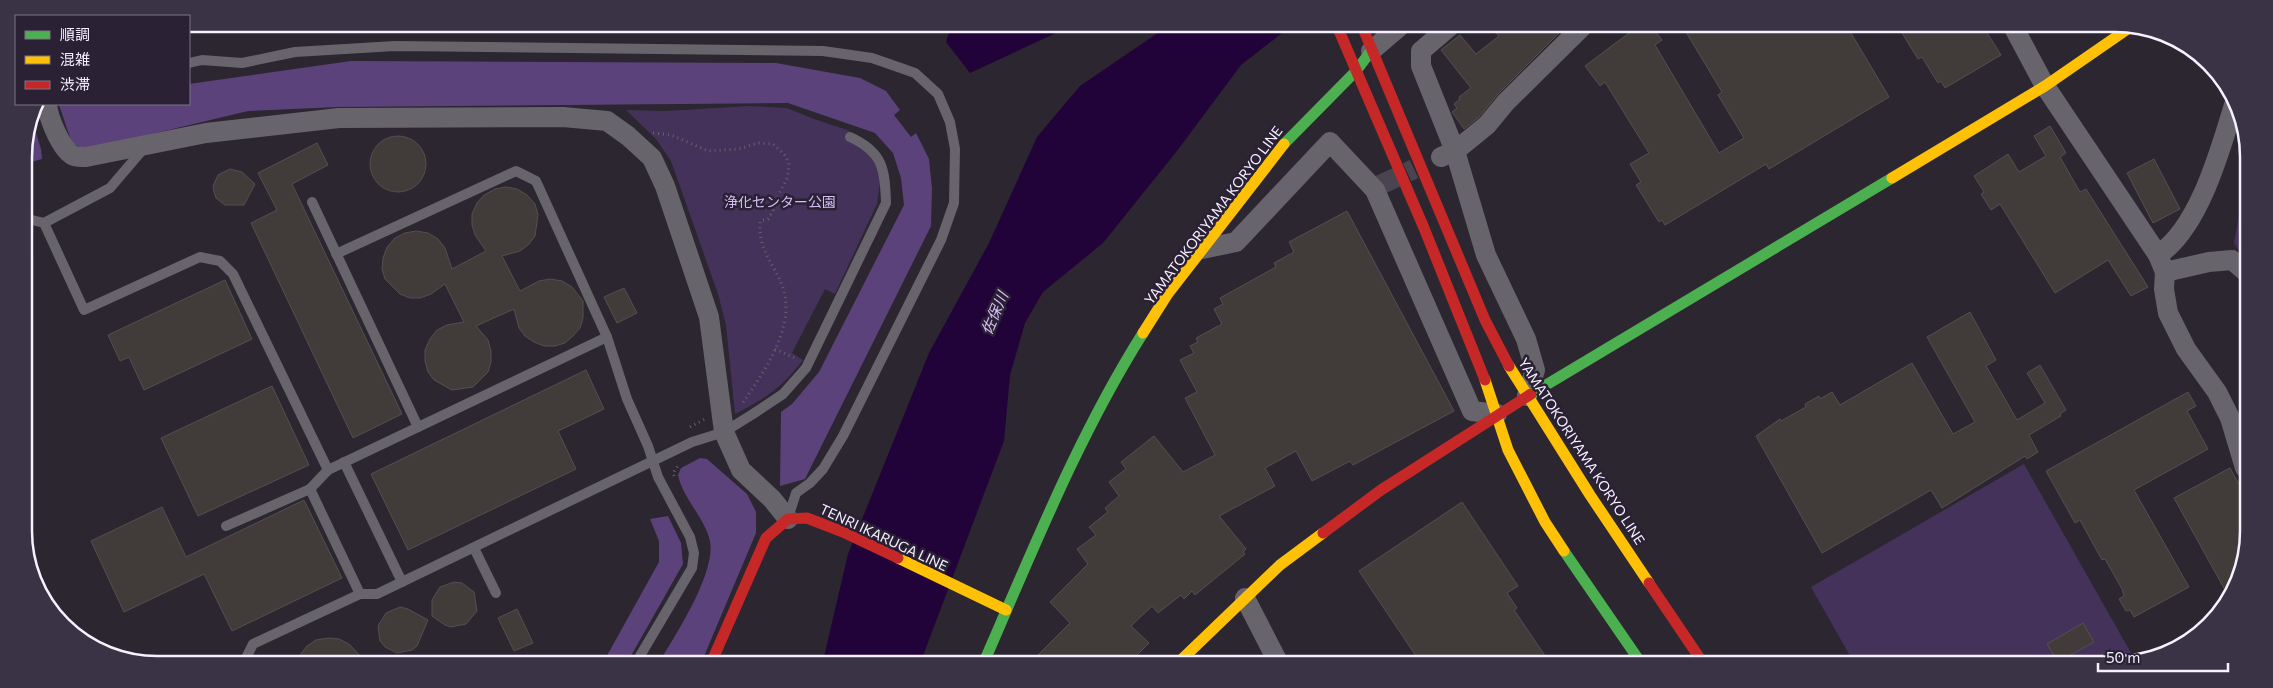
<svg xmlns="http://www.w3.org/2000/svg" width="2273" height="688" font-family="Commissioner,'Noto Sans JP',sans-serif">
<style>
.green{fill:#45325b}
.forest{fill:#5c427b}
.water{fill:#210339}
.building{fill:#413c39;stroke:#545050}
.lines{fill:none;stroke-linecap:round;stroke-linejoin:round}
.street-tunnel{stroke:#49444f;stroke-width:20;stroke-dasharray:20 10;stroke-linecap:butt}
.path{stroke:#656269;stroke-width:3;stroke-dasharray:1 4;stroke-linecap:butt}
.lane{stroke:#67646c;stroke-width:10}
.street{stroke:#67646c;stroke-width:20}
.fast{stroke:#4caf50;stroke-width:11}
.slow{stroke:#ffc107;stroke-width:11}
.jam{stroke:#c62828;stroke-width:11}
.labels{text-anchor:middle;dominant-baseline:central;stroke-width:5;stroke-linejoin:round;paint-order:stroke}
.park-label{font-size:14px;fill:#d5bef7;stroke:#2a2135}
.street-label{font-size:14px;fill:#f6f1ff;stroke:#2a2135}
.water-label{font-size:15px;font-style:italic;fill:#d7bff8;stroke:#2a2135}
.rim{fill:none;stroke:#f6f1ff;stroke-width:2.5}
</style>
<rect width="100%" height="100%" fill="#2b2630"/>
<!-- green -->
<g class="green">
<path d="M749,106L787,108L814,119L850,131L846,138L847,140L865,149L878,167L880,182L877,204L835,294L825,289L792,353L803,360C780,389 768,397 735,414L726,325L718,294L671,161L656,139L626,110L666,111Z"/>
<polygon points="2247,170 2246,263 2234,243"/>
<polygon points="2024,464 2135,660 2124,664 1854,663 1811,587"/>
</g>
<!-- forest -->
<g class="forest">
<polygon points="351,61 776,63 860,78 886,91 900,110 894,115 911,137 916,133 929,159 932,188 931,226 805,479 780,486 781,412 792,404 819,372 904,205 901,178 893,153 875,133 788,103 338,107 248,111 85,150 72,143 59,105 189,104 189,84"/>
<polygon points="31,117 41,149 42,159 24,164 24,149"/>
<path d="M700,458L707,459L747,494L756,512V533L702,661H660C676,634 716,573 710,541C705,518 683,499 678,475L681,468Z"/>
<polygon points="668,516 681,543 683,564 628,661 604,661 659,562 659,541 650,519"/>
</g>
<!-- water -->
<g class="water">
<polygon points="951,26 1071,26 970,73 946,42"/>
<polygon points="1168,26 1291,26 1241,65 1177,151 1103,243 1043,292 1025,323 1010,375 1004,441 921,661 823,661 848,554 929,353 989,243 1037,137 1080,86"/>
</g>
<!-- building -->
<g class="building">
<polygon points="1490,27 1565,27 1498,94 1479,117 1464,129 1452,112 1457,108 1454,104 1460,99 1459,97 1471,88 1441,50 1460,35 1476,54 1499,36"/>
<polygon points="1637,27 1652,27 1662,40 1655,45 1719,153 1744,138 1718,95 1722,92 1683,27 1848,28 1889,97 1769,169 1766,164 1665,225 1662,220 1659,222 1636,185 1641,182 1630,164 1649,153 1605,82 1600,86 1585,66"/>
<polygon points="1899,28 1984,28 2001,55 1945,88 1941,81 1938,83 1922,57 1918,59"/>
<polygon points="2050,126 2066,153 2060,157 2080,192 2086,189 2148,287 2131,296 2108,260 2055,293 2000,204 1991,210 1981,194 1984,192 1974,176 2008,154 2019,172 2046,156 2034,136"/>
<circle cx="398" cy="164" r="28"/>
<polygon points="317,143 328,165 292,184 402,414 353,438 251,223 277,210 258,173"/>
<polygon points="2154,159 2180,209 2153,223 2127,173"/>
<polygon points="230,169 242,172 255,184 244,205 225,205 216,198 214,192 213,186 218,175"/>
<polygon points="506,187 517,189 527,195 535,204 538,215 535,236 529,244 520,251 502,256 520,291 539,281 550,279 562,281 572,287 583,301 583,318 580,328 573,336 565,343 555,346 544,346 534,342 525,336 519,328 514,309 476,326 488,340 491,351 491,362 488,372 473,387 452,390 434,380 428,372 425,361 425,350 430,339 437,330 447,325 464,322 445,284 431,294 420,298 410,298 400,294 385,279 382,269 383,258 387,247 395,238 405,233 416,231 428,233 438,239 445,248 452,269 486,251 475,235 472,225 472,214 477,203 484,195 495,189"/>
<polygon points="1347,211 1454,411 1353,465 1350,461 1312,481 1296,451 1265,468 1275,486 1219,516 1246,549 1243,552 1245,554 1195,595 1192,591 1184,599 1181,595 1158,613 1152,606 1131,626 1149,643 1130,662 1031,662 1070,623 1050,602 1088,564 1077,549 1096,535 1089,527 1108,512 1105,508 1119,496 1109,482 1126,469 1121,462 1154,436 1183,472 1215,455 1185,398 1197,392 1180,360 1194,353 1190,346 1198,342 1196,338 1222,324 1214,309 1223,304 1220,298 1276,267 1274,263 1294,252 1289,242"/>
<polygon points="225,280 252,339 144,390 129,357 120,361 108,335"/>
<polygon points="624,288 637,313 617,323 604,297"/>
<polygon points="1970,312 1996,360 1986,366 2017,420 2045,403 2027,373 2040,365 2066,410 2060,414 2061,416 2029,435 2038,452 2027,459 2025,456 1942,508 1931,490 1822,553 1756,436 1780,419 1781,421 1806,407 1805,404 1819,396 1820,399 1832,392 1840,405 1912,363 1953,434 1975,422 1927,337"/>
<polygon points="586,370 604,409 558,431 576,469 408,550 371,474"/>
<polygon points="272,386 309,465 198,516 161,438"/>
<polygon points="2188,392 2196,406 2187,411 2208,449 2134,490 2189,587 2134,617 2130,610 2126,611 2119,599 2124,596 2122,589 2105,559 2102,560 2080,520 2075,523 2046,471"/>
<polygon points="2230,468 2245,495 2245,565 2230,599 2174,498"/>
<polygon points="304,500 342,578 232,631 204,574 124,612 91,541 162,507 186,557"/>
<polygon points="1462,502 1518,586 1507,593 1517,608 1514,610 1550,663 1420,662 1359,571"/>
<polygon points="454,582 462,583 474,592 477,611 466,624 451,627 445,625 432,616 432,600 440,587"/>
<polygon points="400,607 408,609 428,620 417,646 412,650 397,653 385,647 380,641 378,626 386,613"/>
<polygon points="517,609 533,643 514,651 498,618"/>
<polygon points="2083,623 2094,642 2058,662 2047,644"/>
<polygon points="328,638 339,639 349,644 364,660 296,660 307,646 316,640"/>
</g>
<g class="lines">
<!-- street-tunnel -->
<polyline class="street-tunnel" points="1380,185 1414,169"/>
<!-- path -->
<g class="path">
<path d="M653,133L671,135L708,151L739,149L758,143L773,144L784,154L789,163L788,176L777,198V204L768,219L760,221C758,251 774,263 783,288C796,328 763,373 742,404"/>
<polyline points="775,349 797,359"/>
<polyline points="690,427 705,419"/>
<polyline points="674,476 673,473 679,464"/>
</g>
<!-- lane -->
<g class="lane">
<polyline points="189,63 202,60 242,63 295,52 395,46 823,51 872,58 915,73 938,94 950,122 955,149 954,203 941,240 843,436 823,469 810,483 796,493 788,518"/>
<polyline points="312,202 418,427"/>
<polyline points="24,218 44,223 110,188 145,147"/>
<polyline points="44,223 84,310 200,257 220,261 233,274 328,470"/>
<polyline points="336,254 516,171 536,181 607,337 627,399 648,446 658,477 690,537 694,553 692,568 637,661"/>
<polyline points="344,462 402,582"/>
<polyline points="310,489 360,594"/>
<polyline points="226,526 310,489 328,470 607,337"/>
<polyline points="474,548 496,593"/>
<path d="M245,660L253,644L360,594H377L692,442L724,432L753,414L783,394L806,368L886,203C885,169 883,152 850,137"/>
</g>
<!-- street -->
<g class="street">
<polyline points="1449,27 1421,51 1421,66 1455,151 1486,255 1526,339 1535,370 1527,396"/>
<polyline points="2014,28 2045,86 2158,255 2165,272 2164,289 2168,313 2186,349 2217,392 2230,418 2245,468"/>
<polyline points="1371,51 1399,27"/>
<path d="M47,104C48,117 61,150 74,156C78,157 83,157 86,157L206,133L339,118L563,117L607,121L628,136L652,158L665,186L709,317L724,432L741,470L772,499L788,519"/>
<polyline points="1441,157 1455,151 1487,125 1506,102 1582,27"/>
<polyline points="1202,249 1236,242 1330,142 1375,190 1472,411 1497,414"/>
<path d="M2158,255C2199,228 2220,151 2234,105"/>
<polyline points="2165,272 2209,262 2232,260 2246,272"/>
<polyline points="1245,598 1278,662"/>
</g>
<!-- fast -->
<g class="fast">
<polyline points="1284,144 1356,71 1371,51"/>
<polyline points="1531,394 1892,178"/>
<polyline points="1564,551 1641,663"/>
<path d="M984,662C1033,550 1078,436 1143,333"/>
</g>
<!-- slow -->
<g class="slow">
<polyline points="1892,178 2045,86 2129,28"/>
<polyline points="1143,333 1167,295 1284,144"/>
<polyline points="1509,366 1590,495 1649,583"/>
<polyline points="1485,380 1508,450 1545,522 1564,551"/>
<polyline points="898,558 1006,610"/>
<polyline points="1179,662 1280,565 1323,533"/>
</g>
<!-- jam -->
<g class="jam">
<polyline points="1337,26 1424,228 1485,380"/>
<polyline points="1362,26 1485,320 1509,366"/>
<polyline points="1323,533 1381,490 1531,394"/>
<polyline points="1649,583 1703,663"/>
<polyline points="712,661 766,538 788,519 807,518 843,532 898,558"/>
</g>
</g>
<g class="labels">
<!-- park labels -->
<g class="park-label">
<text x="780" y="201">浄化センター公園</text>
</g>
<!-- street labels -->
<g class="street-label">
<text transform="translate(1213 215) rotate(-53)">YAMATOKORIYAMA KORYO LINE</text>
<text transform="translate(1582 451) rotate(57)">YAMATOKORIYAMA KORYO LINE</text>
<text transform="translate(884 537) rotate(25)">TENRI IKARUGA LINE</text>
</g>
<!-- water labels -->
<g class="water-label">
<text transform="translate(994 313) rotate(-67)">佐保川</text>
</g>
</g>
<!-- crop -->
<path d="M0 0H2273V688H0ZM157 32H2115A125 125 0 0 1 2240 157V531A125 125 0 0 1 2115 656H157A125 125 0 0 1 32 531V157A125 125 0 0 1 157 32Z" fill="#3a3245" fill-rule="evenodd"/>
<path class="rim" d="M157 32H2115A125 125 0 0 1 2240 157V531A125 125 0 0 1 2115 656H157A125 125 0 0 1 32 531V157A125 125 0 0 1 157 32Z"/>
<!-- legend -->
<rect x="15" y="15" width="175" height="90" fill="#2a2135" stroke="#7c7486"/>
<rect x="25" y="31" width="25" height="8" fill="#4caf50" stroke="#7c7486"/>
<text x="60" y="40" font-size="15" fill="#f6f1ff">順調</text>
<rect x="25" y="56" width="25" height="8" fill="#ffc107" stroke="#7c7486"/>
<text x="60" y="65" font-size="15" fill="#f6f1ff">混雑</text>
<rect x="25" y="81" width="25" height="8" fill="#c62828" stroke="#7c7486"/>
<text x="60" y="90" font-size="15" fill="#f6f1ff">渋滞</text>
<!-- scale -->
<path d="M2098 663v8h130v-8" fill="none" stroke="#f6f1ff" stroke-width="2.5"/>
<text x="2106" y="663" font-size="15" fill="#f6f1ff" stroke="#2a2135" stroke-width="4" paint-order="stroke">50 m</text>
</svg>
